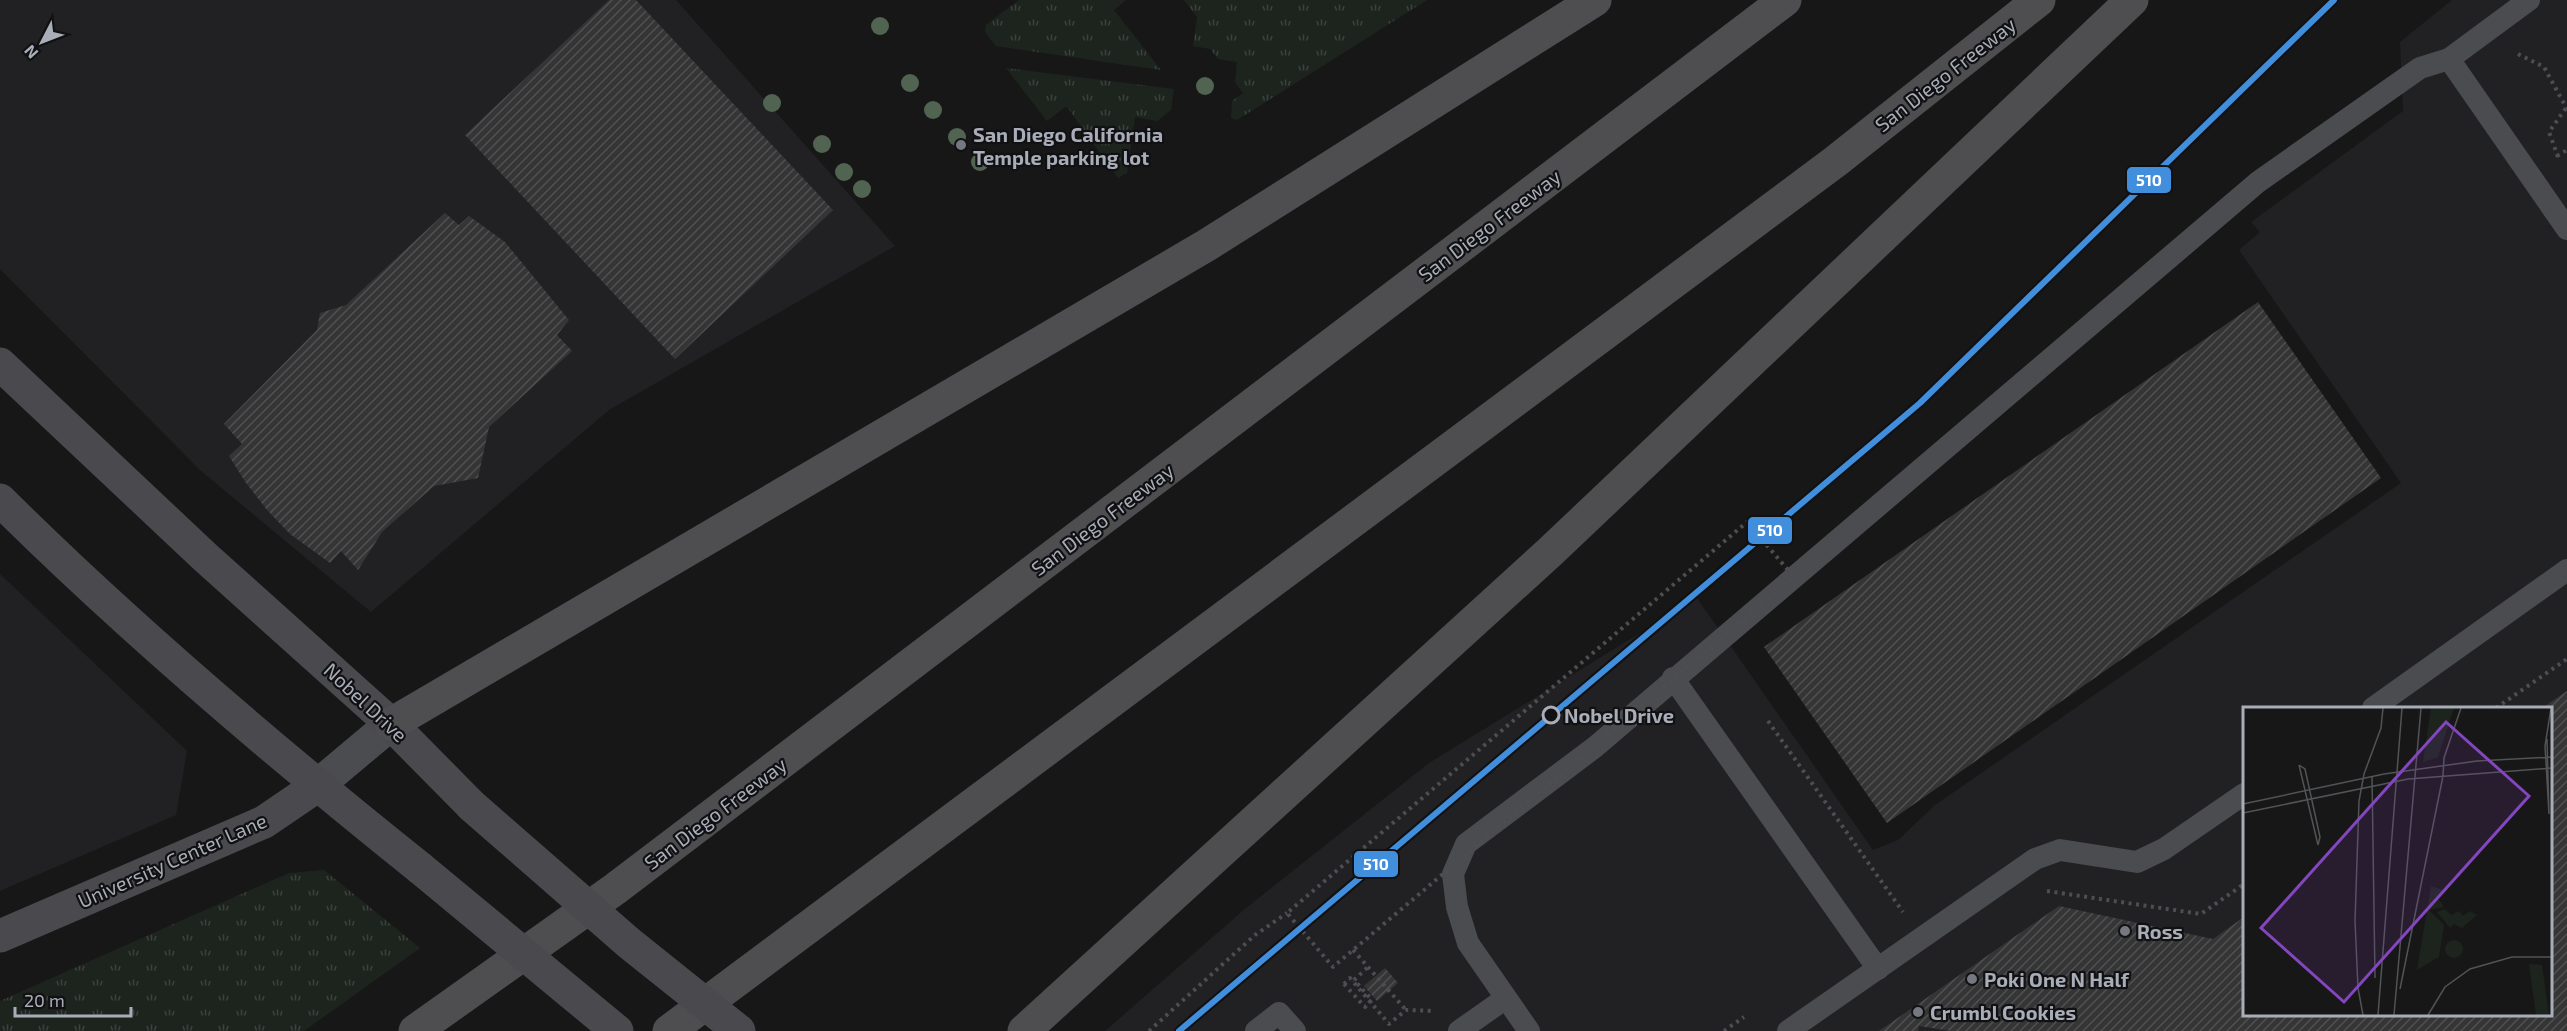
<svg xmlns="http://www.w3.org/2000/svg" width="2567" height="1031" font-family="'Exo 2',sans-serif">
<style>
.built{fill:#212123;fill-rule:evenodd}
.grass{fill:url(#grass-tufts)}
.building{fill:url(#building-hatch)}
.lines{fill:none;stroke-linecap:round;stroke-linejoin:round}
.path{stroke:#4d4e52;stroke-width:4;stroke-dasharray:3 4.5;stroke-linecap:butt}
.lane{stroke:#4b4c50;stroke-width:22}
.street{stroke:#4b4c50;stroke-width:33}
.secondary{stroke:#4a4a4e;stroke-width:33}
.highway{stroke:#4e4e51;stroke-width:33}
.path-bridge{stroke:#4d4e52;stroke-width:4;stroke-dasharray:3 4.5;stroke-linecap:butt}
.secondary-bridge{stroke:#4a4a4e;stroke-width:33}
.rail-1-casing{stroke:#111113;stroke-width:10}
.rail-1{stroke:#408edc;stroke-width:6}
.tree{fill:#506451}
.poi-dot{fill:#757880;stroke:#111113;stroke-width:2}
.stop-dot{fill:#111113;stroke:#a8adb8;stroke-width:3}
.labels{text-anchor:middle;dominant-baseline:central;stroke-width:4.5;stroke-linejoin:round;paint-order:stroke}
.street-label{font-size:20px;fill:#a8adb8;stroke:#111113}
.poi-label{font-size:20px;font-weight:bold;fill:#a8adb8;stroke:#111113;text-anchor:start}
.stop-label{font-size:20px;font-weight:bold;fill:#a8adb8;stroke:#111113;text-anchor:start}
.inset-road{fill:none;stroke:#515357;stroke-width:1.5}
.view{fill:#8446be;fill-opacity:0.15;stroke:#8446be;stroke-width:3}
.inset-edge{fill:none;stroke:#a8adb8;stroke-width:3}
.line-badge{stroke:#111113;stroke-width:2}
.badge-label{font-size:16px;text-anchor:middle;font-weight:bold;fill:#fff}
</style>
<defs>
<pattern id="grass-tufts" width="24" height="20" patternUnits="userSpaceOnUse" patternTransform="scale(1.5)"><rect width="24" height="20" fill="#1d241e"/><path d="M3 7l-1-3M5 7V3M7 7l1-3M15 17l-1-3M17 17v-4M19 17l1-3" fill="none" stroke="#3b413d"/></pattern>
<pattern id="building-hatch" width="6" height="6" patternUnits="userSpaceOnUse" patternTransform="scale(1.5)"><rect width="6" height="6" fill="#353536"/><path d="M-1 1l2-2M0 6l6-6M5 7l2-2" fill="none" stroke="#4f5051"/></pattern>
</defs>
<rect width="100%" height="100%" fill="#171717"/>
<!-- built -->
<g class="built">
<polygon points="0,0 676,0 895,246 609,410 371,612 201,471 0,269"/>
<path d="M2452,0H2567V1031H1105L1246,908L1429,763L1697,598L1873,850L1898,840L1935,805L2401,483L2239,250L2260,232L2251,222L2403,111L2400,42ZM2244,708H2550V1014H2244Z"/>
<polygon points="0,574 187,751 176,815 0,891"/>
</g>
<!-- grass -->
<g class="grass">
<polygon points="1019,0 1126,0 1114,10 1161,70 996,46 985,32 986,25"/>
<polygon points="1184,0 1427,0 1237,120 1231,118 1232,101 1243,93 1235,82 1237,62 1218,59 1210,49 1193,46 1197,17"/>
<polygon points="1006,68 1174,89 1171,110 1157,121 1135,117 1127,173 1118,178 1068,108 1065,107 1047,121"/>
<polygon points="324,870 420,948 304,1031 0,1031 0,1001 289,873"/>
</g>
<!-- building -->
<g class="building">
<polygon points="609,0 636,0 833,210 675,359 465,135"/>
<polygon points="445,213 459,225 469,216 505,242 569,320 557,335 572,351 489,427 478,478 434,486 382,532 358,570 341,551 330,563 290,534 267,510 246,483 229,456 242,444 224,424 317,330 320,313 346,305"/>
<polygon points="2258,302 2381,478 1887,823 1764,647"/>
<polygon points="2567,691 2567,1031 1951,1031 1919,1026 1918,1031 1879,1031 2059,906 2213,939 2244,917 2244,1014 2550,1014 2550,708 2542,708"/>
<polygon points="1385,968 1398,983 1377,1001 1364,986"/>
</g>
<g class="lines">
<!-- path -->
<g class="path">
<polyline points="2518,54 2544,67 2567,109"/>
<polyline points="2557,156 2567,150"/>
<polyline points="2558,157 2549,132 2566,108"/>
<polyline points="2496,708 2567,659"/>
<polyline points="1768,721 1903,912"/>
<polyline points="2047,891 2201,914 2244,884"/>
<polyline points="1353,950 1406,1010"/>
<polyline points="1354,980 1368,967"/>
<polyline points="1344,984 1350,978 1389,1024 1406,1010 1435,1011"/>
<polyline points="1149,1031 1255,935 1287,913"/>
<polyline points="1724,1031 1744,1017"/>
</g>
<!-- lane -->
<g class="lane">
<polyline points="2449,59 2567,229"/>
<polyline points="1673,678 1878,969"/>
<polyline points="2373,708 2567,570"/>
<polyline points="1256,1031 1279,1013 1295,1031"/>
<polyline points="1459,1031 1506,998"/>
<polyline points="1529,1031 1468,943 1457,907 1453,874 1466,844 1595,747 2258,182 2420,68 2449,59 2529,0"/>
<polyline points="1788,1031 2035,859 2060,850 2137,862 2164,849 2244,794"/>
</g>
<!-- street -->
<polyline class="street" points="317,786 391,724"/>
<!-- secondary -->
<g class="secondary">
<polyline points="0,364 205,557 391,724 472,806"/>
<path d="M0,500C132,631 275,752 420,868"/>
<polyline points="0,936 264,822 317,786"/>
</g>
<!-- highway -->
<g class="highway">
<polyline points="391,724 1207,245 1595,0"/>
<polyline points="415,1031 615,889 1785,0"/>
<polyline points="669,1031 1836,161 2039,0"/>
<polyline points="1024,1031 1551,551 2132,0"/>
</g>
<!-- path-bridge -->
<g class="path-bridge">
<polygon points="1747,522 1794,577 1333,967 1287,913"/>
<polyline points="1344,984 1365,1007 1372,1000 1354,980"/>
</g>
<!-- secondary-bridge -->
<g class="secondary-bridge">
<polyline points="472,806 629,943 739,1031"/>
<polyline points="420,868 617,1031"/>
</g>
<!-- rail-1 casing -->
<g class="rail-1-casing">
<polyline id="rail-1" points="1179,1031 1920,403 2334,0"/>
</g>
<!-- rail-1 -->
<use href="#rail-1" class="rail-1"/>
</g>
<!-- trees -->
<g class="tree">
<circle cx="880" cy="26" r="9"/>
<circle cx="910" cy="83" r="9"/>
<circle cx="1205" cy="86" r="9"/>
<circle cx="772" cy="103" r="9"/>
<circle cx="933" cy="110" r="9"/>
<circle cx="957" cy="137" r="9"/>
<circle cx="822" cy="144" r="9"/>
<circle cx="980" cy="162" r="9"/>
<circle cx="844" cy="172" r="9"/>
<circle cx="862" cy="189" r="9"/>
</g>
<!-- markers -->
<g class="poi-dot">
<circle cx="961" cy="145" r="6"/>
<circle cx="2125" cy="931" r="6"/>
<circle cx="1972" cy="979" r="6"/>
<circle cx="1918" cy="1012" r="6"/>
</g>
<circle class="stop-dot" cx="1551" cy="715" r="8"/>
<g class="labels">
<!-- street labels -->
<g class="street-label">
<text transform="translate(1945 74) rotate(-38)">San Diego Freeway</text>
<text transform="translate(1489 225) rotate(-37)">San Diego Freeway</text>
<text transform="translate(1102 519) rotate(-37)">San Diego Freeway</text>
<text transform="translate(366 702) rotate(43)">Nobel Drive</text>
<text transform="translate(715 813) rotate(-37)">San Diego Freeway</text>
<text transform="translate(172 860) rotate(-24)">University Center Lane</text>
</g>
<!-- poi labels -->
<g class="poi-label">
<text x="973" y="134">San Diego California<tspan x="973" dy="23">Temple parking lot</tspan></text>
<text x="2137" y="931">Ross</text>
<text x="1984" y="979">Poki One N Half</text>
<text x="1930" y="1012">Crumbl Cookies</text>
</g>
<!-- stop labels -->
<g class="stop-label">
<text x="1564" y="715">Nobel Drive</text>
</g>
</g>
<!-- overview -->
<g transform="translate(2243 707)">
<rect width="309" height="309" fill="#171717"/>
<path d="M188,1H211L195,50L180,55ZM188,179L203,184L195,191L201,200L186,203L201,218L196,250L174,263ZM202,202L208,208L216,204L220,209L227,204L234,208L219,221L211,217L207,221L194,205ZM202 242a9 9 0 1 1 18 0a9 9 0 1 1-18 0ZM286,257L299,258L306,308H293Z" fill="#1d241e"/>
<path class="inset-road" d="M304,32L306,107M56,58L62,62L77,130L75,138M56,58L75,138M129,69L132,271M200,69L201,51L218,1M0,97L141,67L234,54L309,50M0,106L165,72L309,61M306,107L302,39L308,1M157,282L200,69M120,308L115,281L112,214L116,94L121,67L138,21L140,1M135,308L159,1M151,308L178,1M185,308L202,280L227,262L269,250H309"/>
<path class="view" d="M203,15L286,89L101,295L18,221Z"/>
<rect width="309" height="309" class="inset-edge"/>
</g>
<g class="line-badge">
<rect x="2126" y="166" width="46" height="28" rx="6" fill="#408edc"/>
<rect x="1747" y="516" width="46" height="29" rx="6" fill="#408edc"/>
<rect x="1353" y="850" width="46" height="28" rx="6" fill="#408edc"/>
</g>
<g class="badge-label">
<text x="2149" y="186">510</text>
<text x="1770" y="536">510</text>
<text x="1376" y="870">510</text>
</g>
<!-- north arrow -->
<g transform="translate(42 42) rotate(228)" stroke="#111113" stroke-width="4.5" paint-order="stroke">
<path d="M0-4.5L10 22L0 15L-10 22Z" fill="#a8adb8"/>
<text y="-9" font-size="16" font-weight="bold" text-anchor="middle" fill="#a8adb8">N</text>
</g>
<!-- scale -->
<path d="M15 1007v9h116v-9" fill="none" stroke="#a8adb8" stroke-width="3"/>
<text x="24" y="1007" font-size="18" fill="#a8adb8" stroke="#111113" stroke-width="4.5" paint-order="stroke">20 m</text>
</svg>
